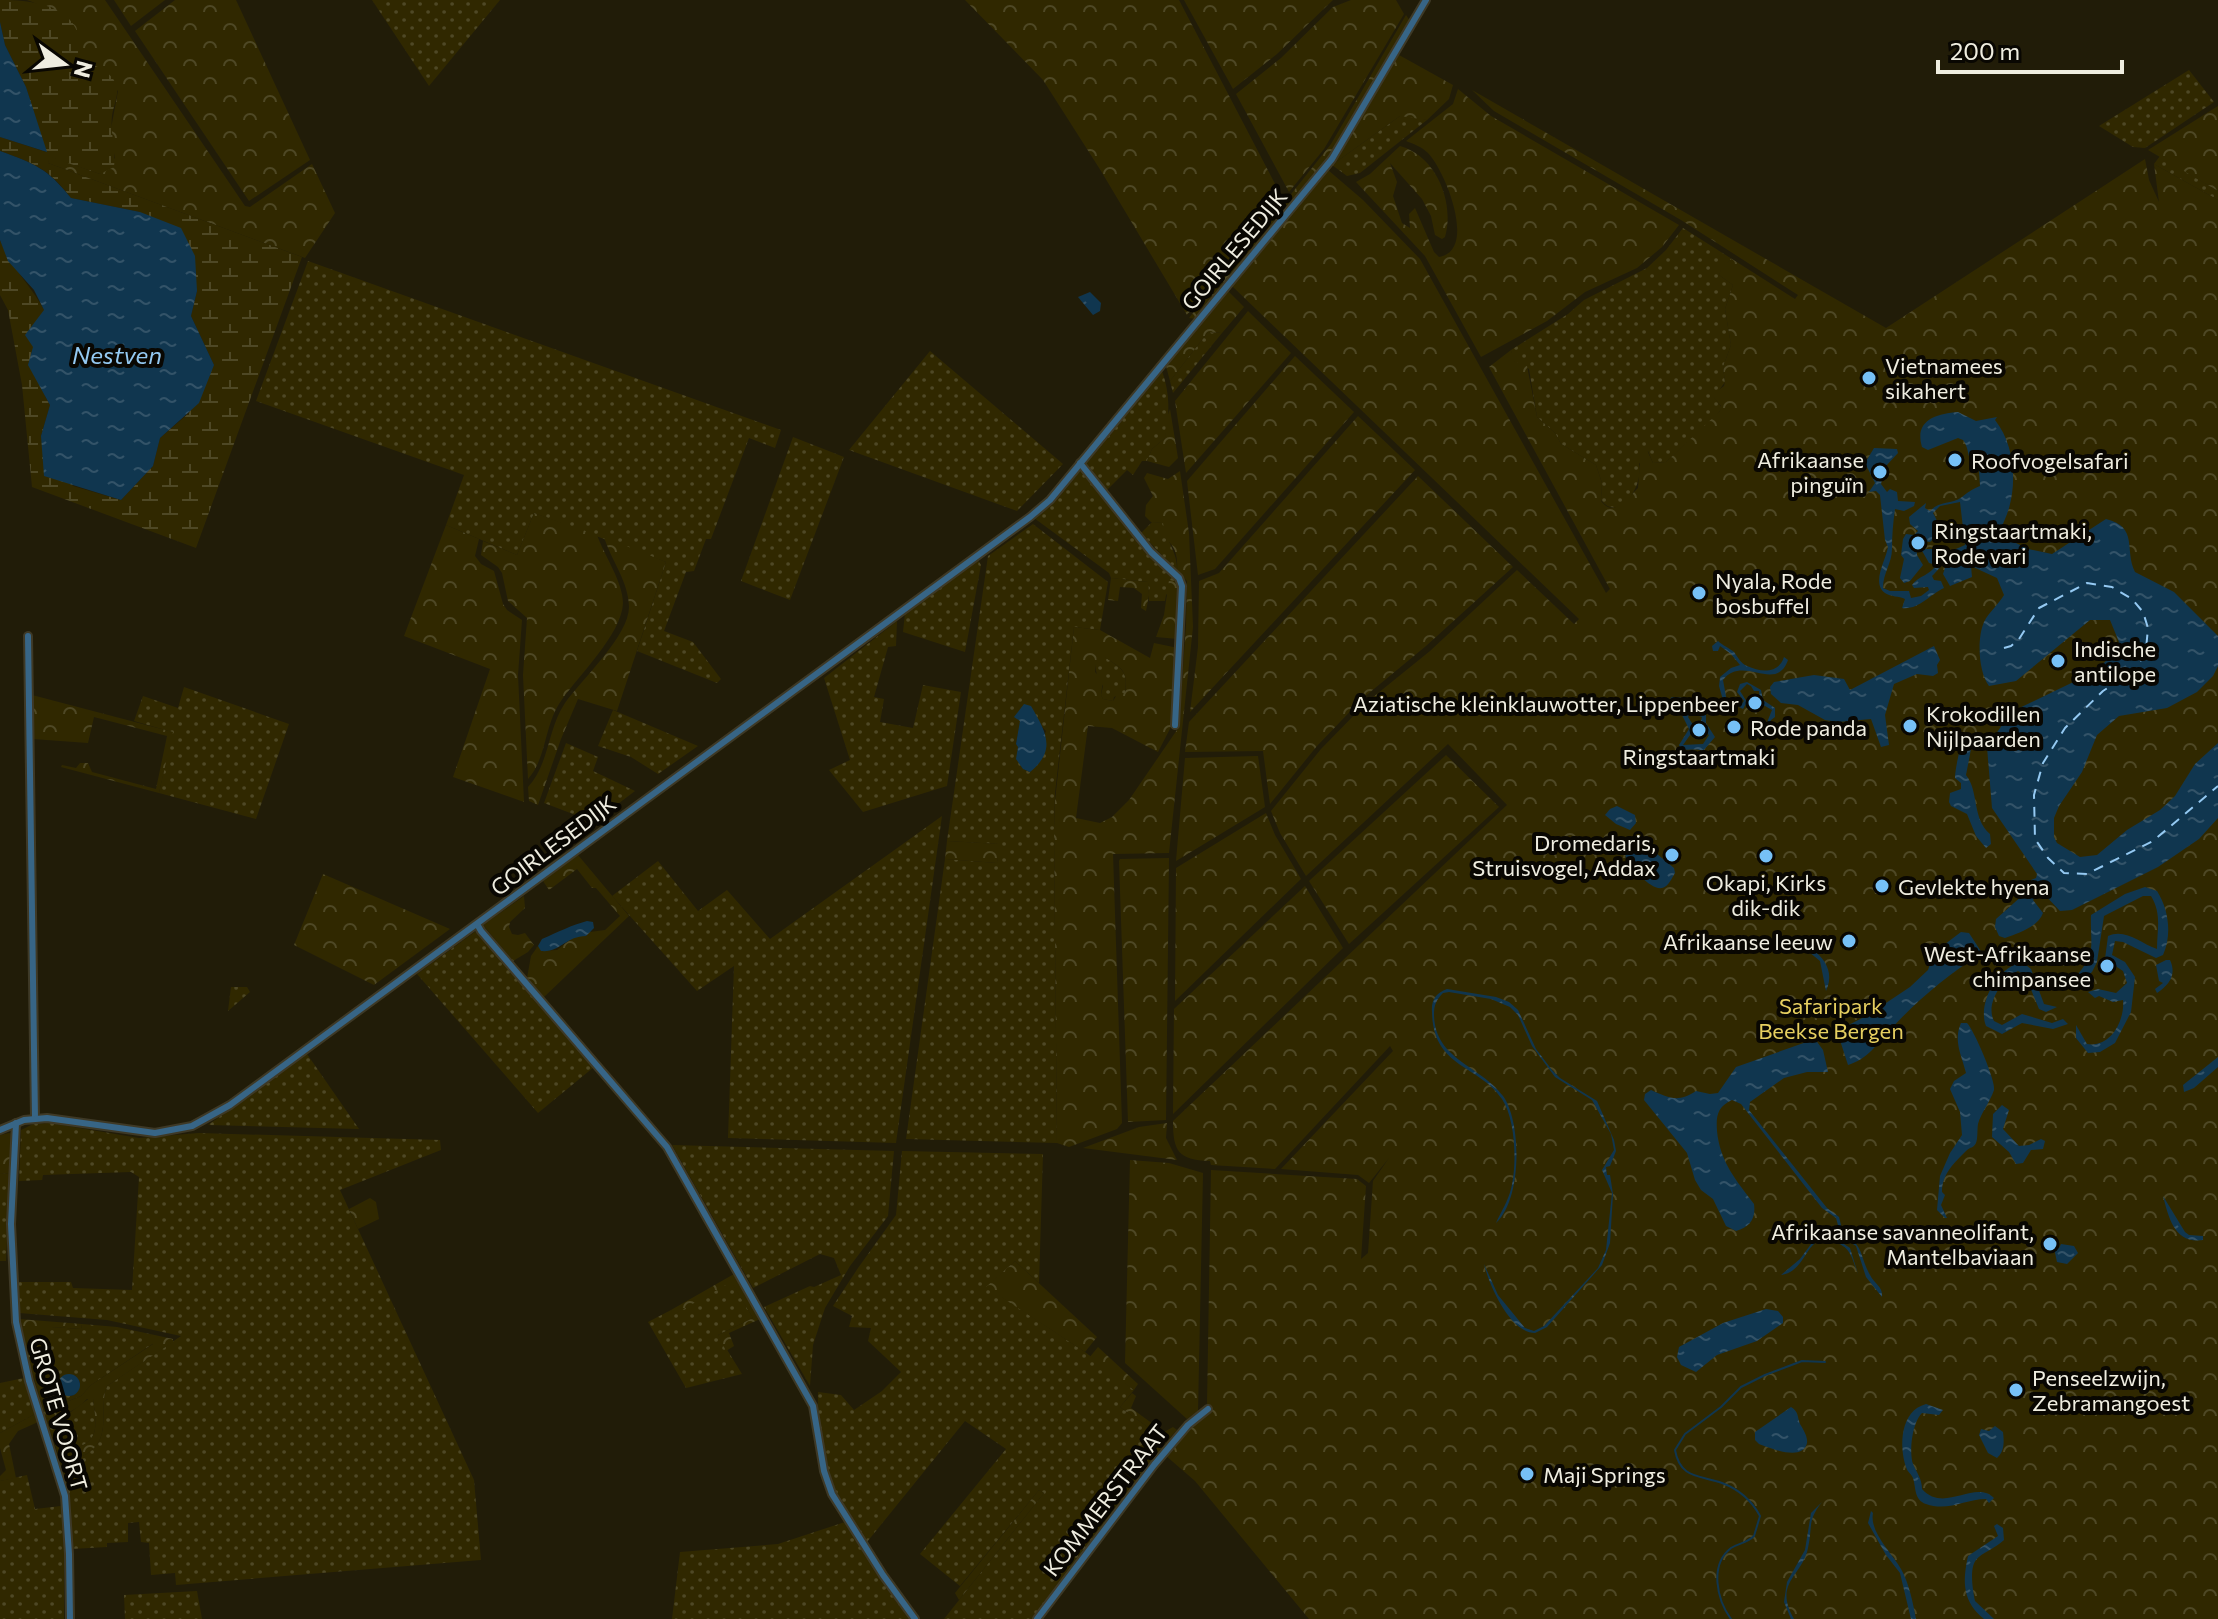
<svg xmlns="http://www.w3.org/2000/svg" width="2218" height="1619" font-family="Commissioner,sans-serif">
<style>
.grass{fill:url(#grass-dots);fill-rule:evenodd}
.forest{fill:url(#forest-crowns);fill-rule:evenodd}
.wetland{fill:url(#wetland-marsh)}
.water{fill:url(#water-ripples);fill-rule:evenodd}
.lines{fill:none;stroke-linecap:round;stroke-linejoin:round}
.stream{stroke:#10364f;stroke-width:2}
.ferry{stroke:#94c9f2;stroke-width:2;stroke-dasharray:10 8;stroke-linecap:butt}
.minor-casing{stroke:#3e3926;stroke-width:10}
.minor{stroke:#376586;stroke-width:6}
.poi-dot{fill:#76c0f6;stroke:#090702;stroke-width:3}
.labels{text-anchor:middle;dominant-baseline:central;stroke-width:8;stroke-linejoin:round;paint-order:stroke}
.street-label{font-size:22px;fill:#efede0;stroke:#090702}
.poi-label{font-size:22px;fill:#efede0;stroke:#090702;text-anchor:start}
.park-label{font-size:22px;fill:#e6cf60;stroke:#090702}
.water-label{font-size:24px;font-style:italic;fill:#94c9f2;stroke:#090702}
</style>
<defs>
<pattern id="grass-dots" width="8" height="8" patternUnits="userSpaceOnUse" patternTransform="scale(2)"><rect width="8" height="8" fill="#302800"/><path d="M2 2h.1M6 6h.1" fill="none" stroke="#4e4825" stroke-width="1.8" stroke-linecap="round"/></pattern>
<pattern id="forest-crowns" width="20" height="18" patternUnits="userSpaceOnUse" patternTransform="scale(2)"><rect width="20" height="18" fill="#302800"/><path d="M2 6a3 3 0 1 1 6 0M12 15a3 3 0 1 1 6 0" fill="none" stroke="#4e4825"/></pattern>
<pattern id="wetland-marsh" width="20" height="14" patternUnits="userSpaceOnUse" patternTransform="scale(2)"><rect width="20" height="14" fill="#302800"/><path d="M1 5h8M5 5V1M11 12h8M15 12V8" fill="none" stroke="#4e4825"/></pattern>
<pattern id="water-ripples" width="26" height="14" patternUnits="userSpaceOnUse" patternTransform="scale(2)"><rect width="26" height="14" fill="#10364f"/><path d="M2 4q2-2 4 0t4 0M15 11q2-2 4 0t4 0" fill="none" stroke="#335368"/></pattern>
</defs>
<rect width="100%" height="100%" fill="#211c08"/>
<!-- grass -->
<g class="grass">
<polygon points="372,0 500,0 429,86"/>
<polygon points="2189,70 2214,102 2145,148 2133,147 2099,126"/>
<polygon points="1406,115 1427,120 1360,173 1347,176 1332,165 1400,116"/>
<polygon points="2160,156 2218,191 2218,200 2154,164"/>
<path d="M1683,228L1732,259L1723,266L1719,275L1733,285L1725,309L1731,345L1723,367L1725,382L1714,397L1722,408L1716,416L1666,462L1653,463L1648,451L1639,464C1644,487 1618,523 1601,500L1602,483L1596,465L1561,444L1555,433L1537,417L1529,369L1513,361L1511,350L1568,314L1584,300L1647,268L1666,250Z"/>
<polygon points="308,261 781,430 775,448 749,438 711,539 706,539 694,571 686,572 664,631 693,642 721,679 717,683 637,651 666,562 534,513 517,555 446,525 464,475 256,401"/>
<polygon points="1208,332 1222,333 1173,393 1170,381"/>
<polygon points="930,351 1063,464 1017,511 849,450"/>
<path d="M1162,371C1170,393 1170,416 1165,438L1152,449L1147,461H1142L1133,475L1127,470L1107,490L1086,464Z"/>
<polygon points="793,437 844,457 790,600 741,581"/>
<polygon points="1079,471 1083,471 1179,582 1166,595 1165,601 1149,601 1148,582 1111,578 1109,573 1034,518 1049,506"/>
<path d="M1152,522L1164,523C1165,541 1178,551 1177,571L1141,533Z"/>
<path d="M1033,524L1108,582L1100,630L1074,627L1055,793L1054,829L1057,1143L906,1139L945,859L997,863L999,844L947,841L988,556ZM1023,707L1046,731L1030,772C1017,768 1018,758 1018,746L1016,744Z"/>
<polygon points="978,560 981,565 965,652 903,632 905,613"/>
<polygon points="897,621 896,646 888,647 874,697 884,699 880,722 913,728 923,685 961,692 947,786 863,812 829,770 850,760 824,678"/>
<path d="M1101,654C1119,668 1129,668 1125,693L1114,697L1113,701L1103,699L1101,695L1103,686C1096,675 1094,669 1097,655Z"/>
<polygon points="184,687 289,724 256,819 159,793 172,732 134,721 143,696 178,708"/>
<polygon points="613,710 698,746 658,774 631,757 598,746"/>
<polygon points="566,743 598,757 593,771 635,791 594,822 544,803"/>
<polygon points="942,816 896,1143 728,1138 734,966 697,991 612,896 658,861 698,911 727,890 770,939"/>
<polygon points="476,931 594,1067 538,1113 417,974"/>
<polygon points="231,987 247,987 250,992 228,1011"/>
<polygon points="307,1054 359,1129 208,1125"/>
<path d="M50,1123L139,1138L199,1133L440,1140L441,1150L340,1190L474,1480L481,1560L176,1585L175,1573L151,1575L149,1543L141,1542L139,1522L128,1523V1542L107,1543V1547L71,1549L70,1512L61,1468C71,1458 85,1458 94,1448C110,1433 99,1405 107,1386L181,1336L107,1320L19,1313L17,1282H71L73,1288L132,1290L139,1177L131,1172L43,1175L42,1180L19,1181L21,1130L33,1124Z"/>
<polygon points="672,1145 894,1151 888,1216 850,1266 825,1308 813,1345 810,1386 764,1307 810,1286 814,1287 841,1275 834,1258 820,1254 753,1288"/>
<path d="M902,1151L1043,1154L1039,1283L1015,1261L987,1287L1085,1352L1134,1390L1120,1407L1167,1441L1034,1619H944L1044,1493L1039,1490L960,1586L920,1554L1006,1449L965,1421L867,1542C857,1526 844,1510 836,1493C823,1462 817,1425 818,1392L841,1395L854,1410L882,1391L901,1372L868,1341L871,1328L849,1327L852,1316L833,1306L858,1268L896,1215Z"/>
<polygon points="10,1173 6,1261 0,1261 0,1174"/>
<polygon points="731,1281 753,1318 718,1335 742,1374 686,1388 648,1322 671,1310 674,1314"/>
<path d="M82,1324L117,1327L150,1334L154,1343L91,1385L81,1396L51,1408L34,1340L49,1333L51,1327L81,1329ZM75,1375L80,1382L78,1391L72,1396L62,1394L58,1387Z"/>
<polygon points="24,1378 35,1414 0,1433 0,1383"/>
<path d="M91,1397L93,1399C99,1440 96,1442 58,1455L46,1419L68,1414Z"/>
<polygon points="27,1475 35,1509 61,1506 64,1535 64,1619 0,1619 0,1481"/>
<polygon points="845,1522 910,1619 672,1619 680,1552 778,1544"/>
<polygon points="197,1591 202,1619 125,1619 124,1595"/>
</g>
<!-- forest -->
<g class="forest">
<path d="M27,0H105L245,206L250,207L312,164L335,213L305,258L48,163L49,156L100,174L115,158L110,134L118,91C110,83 92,67 87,60C68,33 61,11 27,0Z"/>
<polygon points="114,0 165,0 131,26"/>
<polygon points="175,0 236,0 310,160 249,201 135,31"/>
<polygon points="965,0 1179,0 1283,199 1187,315 1101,171 1043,80"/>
<polygon points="1184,0 1333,0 1277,54 1233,89"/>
<polygon points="1351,0 1396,0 1404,14 1324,149 1289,192 1236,94 1281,58 1333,7"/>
<polygon points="1406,15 1410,21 1331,155 1291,205 1285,205 1284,203 1331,144"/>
<polygon points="1399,55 1453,85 1449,99 1427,120 1400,116 1332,165"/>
<path d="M1458,89L1491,116L1679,225L1662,247L1637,268L1585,292L1547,321L1481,357L1425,256L1356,182L1370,174L1400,146C1436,156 1455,202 1445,237L1442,239L1435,235L1431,216L1422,199L1390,163L1397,182L1393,196L1402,223L1410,228L1409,214L1415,208L1434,252L1439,257C1478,251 1445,170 1428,153C1422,147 1414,144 1406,141L1453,104Z"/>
<path d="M1472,90L1886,328L2145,159L2149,180L2159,202L2154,164L2218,200V1619H1309L1195,1481L1165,1455L1207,1406L1211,1170L1357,1179L1366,1186L1361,1259L1368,1253L1373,1181L1389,1158L1369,1183L1358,1175L1281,1169L1393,1051L1390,1046L1275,1169L1211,1165L1210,1161C1178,1160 1173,1151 1173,1121L1507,805L1448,744L1306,876L1280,833L1271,811L1321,749L1367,702L1430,651L1517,570L1574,624L1579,619L1232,286L1328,170L1363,200L1420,259L1606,593L1610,589L1489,367L1511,350L1514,361L1527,366L1537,417L1555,433L1561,444L1596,465L1602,483L1601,501C1614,518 1627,499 1638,488L1641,449L1646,448L1653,463L1666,462L1720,411L1721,406L1712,395L1724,386L1725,382L1723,367L1731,345L1725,309L1733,285L1719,275L1722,266L1732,259L1795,299L1798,295L1681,220L1494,111Z"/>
<polygon points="2218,106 2218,191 2148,150"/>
<polygon points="1281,206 1282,215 1222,288 1216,284"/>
<polygon points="1215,285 1221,289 1196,319 1189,318"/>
<polygon points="1228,291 1244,307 1222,333 1208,332 1170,381 1166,366"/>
<polygon points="1248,311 1291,353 1186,473 1175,401"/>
<polygon points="1295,356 1354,412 1215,569 1198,575 1187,481"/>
<polygon points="1170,409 1178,458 1169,467 1147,461 1152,449 1165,438 1166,420"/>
<polygon points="1358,416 1415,470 1190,712 1198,647 1199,581 1219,573"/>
<path d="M1180,471L1189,533L1193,627L1169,853L1113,854L1122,1123L1117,1129L1069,1147L1057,1143L1054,829L1055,801L1074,627L1100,630L1150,658L1154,643L1178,648L1173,723L1158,752L1112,728L1088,726L1076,818L1100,823L1112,817L1129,800L1179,727L1186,625L1187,581L1177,571C1178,558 1176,547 1166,539L1163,523L1151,522L1145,516L1146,505L1153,496L1144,478L1147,473L1168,479ZM1101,655C1119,667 1129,668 1125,693H1118L1113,701L1103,699L1101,695L1103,680L1095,672L1097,656Z"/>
<polygon points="1418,476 1513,567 1426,646 1363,698 1317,746 1270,804 1263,751 1185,752 1189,722"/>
<path d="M534,513L597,535C604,555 623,582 623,603C622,634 578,676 561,701C544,725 547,758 528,779L523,675L527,618L508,601L502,573L498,567L481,555L483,541L517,555Z"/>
<polygon points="446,525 479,539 475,556 481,564 494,571 503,604 507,610 522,620 518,675 524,802 453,777 490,669 404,636"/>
<path d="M604,537L666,562L617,711L578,699L561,739L538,805L529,801L528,787C550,763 547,730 565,703C582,679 629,636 629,607C629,582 611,560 604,537Z"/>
<polygon points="1111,578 1148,582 1149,595 1146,611 1141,608 1142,594 1134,588 1120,587 1118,601 1108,600"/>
<polygon points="1169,580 1179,582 1180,586 1178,639 1156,637 1164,615"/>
<polygon points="32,695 173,732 159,793 61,767 62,765 76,768 80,763 88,763 92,772 156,789 167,736 94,717 88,743 33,739"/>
<polygon points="1446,755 1499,807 1349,944 1309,881"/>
<polygon points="1258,756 1265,807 1176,861 1185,758"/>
<polygon points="1266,813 1275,835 1301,879 1175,1001 1176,868"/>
<polygon points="947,841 1000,844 997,863 945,859"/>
<polygon points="578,855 629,916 544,997 527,978 531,956 538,946 542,951 557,950 576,935 586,936 590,932 605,930 620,916 596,888 592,888 577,869 549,890 543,881"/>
<polygon points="1169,858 1166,1120 1128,1122 1119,861 1120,859"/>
<polygon points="323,874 450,929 374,985 294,945"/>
<polygon points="1305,886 1343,948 1173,1114 1174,1009"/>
<polygon points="524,896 525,908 510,922 509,927 512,934 518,935 525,933 534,945 528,952 513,961 483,925"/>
<polygon points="1167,1123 1166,1138 1177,1160 1083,1148 1139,1127"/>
<polygon points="9,1133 12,1134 10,1173 0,1174 0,1135"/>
<polygon points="1130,1160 1169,1163 1203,1173 1198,1411 1187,1419 1125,1363"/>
<polygon points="370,1198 376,1202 379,1219 358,1229 349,1209"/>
<polygon points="1015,1261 1097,1337 1085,1352 986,1287"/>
<polygon points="734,1274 760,1319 729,1333 734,1346 726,1351 718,1335 753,1318 731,1282 673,1315 671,1310"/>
<path d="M19,1319L82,1324L81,1329L52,1327L47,1337L34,1340L52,1408L81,1396L91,1385L153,1344L150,1334L173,1339V1342L107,1386C99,1405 110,1433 94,1448C85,1458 71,1458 61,1468L58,1455C96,1442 99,1440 93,1399H87C75,1412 63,1415 46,1419L19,1329Z"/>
<polygon points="1098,1347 1138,1384 1134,1390 1089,1358"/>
<polygon points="1132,1393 1136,1396 1131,1408 1164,1432 1173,1427 1177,1430 1167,1441 1120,1407"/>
<polygon points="35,1414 38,1422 18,1431 9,1444 16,1478 0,1481 0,1476 6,1470 0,1448 0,1433"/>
<polygon points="1039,1490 1044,1493 959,1600 955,1593"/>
</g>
<!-- wetland -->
<path class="wetland" d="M0,0C23,0 51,2 69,19C79,29 82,47 88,61C99,69 110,71 116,84C120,93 113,106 112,116C110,133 116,150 114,167L100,174L50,157L48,163L302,257L196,548L32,487L22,385L8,310L0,295V240C11,268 30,284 44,310C32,350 28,367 50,405L41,436L73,486L121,500L153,466L160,438L189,413L214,365L191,316L197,291L140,212L71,198C48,168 35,164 0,151V137L46,152L26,87L5,45L0,22Z"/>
<!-- water -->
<g class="water">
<polygon points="0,22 5,45 26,87 47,152 0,137"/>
<path d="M0,151C35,164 47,168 71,198L140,212L181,228L195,256L197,291L191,316L214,365L199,403L160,438L153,466L121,500L44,476L41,436L50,405L28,365L33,347L25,335L44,310L34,290L8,261L0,240Z"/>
<polygon points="1090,292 1101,303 1100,311 1093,315 1078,297"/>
<path d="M1958,412L1976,421L1997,417L1995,420C2014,444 2017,480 2009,508C2007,516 2002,524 2000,533L2002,536L2028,549L2052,554L2106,519C2139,527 2124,550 2135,572L2174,592L2218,636V666L2213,676L2197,692L2167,708L2119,716L2097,735L2082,772L2059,806L2054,818V837L2057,843L2080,857L2097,855L2127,830L2160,810L2175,796L2195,764L2218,743V818L2199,839L2158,867L2072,910L2060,911L2043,893H2039L2033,900L2043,913C2038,927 2018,933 2005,938L1999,936L1995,927L1996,919L2033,886L2031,880L2036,878L2037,874L1992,808L1987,747L2011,712L2092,673L2107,660L2119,642L2110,620H2090L2016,681L1989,686C1978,671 1977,638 1984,622C1989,612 1999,604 2004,595L1997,578L1971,566L1972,577L1950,586L1943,574L1945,568L1956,558L1969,564L1967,551C1947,552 1944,565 1932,576L1934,580L1941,581L1944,588C1929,595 1919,610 1902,608L1905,599C1899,596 1891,597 1885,593C1871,583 1886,560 1888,547L1885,540L1880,495L1876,491L1869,492L1875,483L1865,463L1874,448L1897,449L1898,453L1885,467L1881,484L1887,492L1890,489L1897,492L1898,501L1915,502L1914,506L1904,511L1895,509C1893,523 1892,535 1892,549C1892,563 1883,573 1883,588L1890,591H1909L1911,598L1921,596L1929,590L1928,587L1914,588L1912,585C1918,576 1931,575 1936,565L1929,563L1921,549H1936L1940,556L1965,545L1960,502L1940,506L1933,513C1940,524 1940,534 1930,542L1923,541L1920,536L1916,539L1917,555L1923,565L1910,581L1904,583L1900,578L1904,559L1901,555L1903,539L1906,534L1914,535L1918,531L1910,524L1909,517L1926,503L1925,508L1930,511C1940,500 1951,505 1962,497C1967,493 1972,489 1980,486L1979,471C1966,463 1971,451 1963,440L1958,438L1928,450L1922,447C1914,420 1936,414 1958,412Z"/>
<path d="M1718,641C1722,645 1729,648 1734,652C1738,657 1740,663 1747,666C1762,673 1779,673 1784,657L1788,660C1776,694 1743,654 1723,680L1727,702L1705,709L1693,703L1670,699L1672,697L1697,699L1710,705L1723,700L1719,686L1720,677L1731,668L1740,665L1731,654L1720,646L1718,651H1713L1712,646Z"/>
<polygon points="1934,646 1940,660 1937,665 1938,673 1933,676 1917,674 1894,684 1885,715 1889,745 1881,747 1871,719 1838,722 1825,720 1798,705 1781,703 1771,694 1770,687 1774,682 1814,675 1844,679 1850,690"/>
<polygon points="1747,682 1761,690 1763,700 1775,708 1775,717 1771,720 1764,736 1762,735 1772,710 1760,703 1759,691 1754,691 1751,686 1747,684 1740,691 1747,702 1743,709 1739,707 1744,701 1737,692 1740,684"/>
<path d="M1024,704L1031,706C1046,732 1057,750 1030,772L1023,769L1016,759L1018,747L1016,744L1020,721L1014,717Z"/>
<path d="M1689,708L1706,715V723L1715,737L1703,751C1695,748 1689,751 1681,749L1679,745L1689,729L1681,713ZM1690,713L1702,717L1699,728L1709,735L1703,744L1683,745L1695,728L1688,717Z"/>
<path d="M1968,744L1971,749L1966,775C1979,791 1972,819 1990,834L1991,844L1986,848L1976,836L1967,814L1951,806L1949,802L1950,793L1961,789V783L1955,778C1955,771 1959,750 1962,745Z"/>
<polygon points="1617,806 1635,815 1636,823 1630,830 1616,824 1605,815 1610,809"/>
<path d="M1639,839L1674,868L1675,873C1672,878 1668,887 1662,888C1650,890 1633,868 1626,860L1625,850L1633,840Z"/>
<path d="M2145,887L2157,891C2169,910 2172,935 2163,955L2156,958L2123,942L2115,941L2112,955L2125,962L2135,977L2131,1012L2115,1043L2100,1052L2088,1053L2076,1038V1025L2087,1044C2111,1048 2125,1020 2123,1000L2113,1002L2099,996L2095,998L2088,992L2098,989L2116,993L2127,983L2123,971L2105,959L2108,936C2125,928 2140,943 2157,949C2157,930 2162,914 2151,896H2143L2104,916L2097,962L2092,972L2076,986L2071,982C2098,953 2090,949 2091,915L2125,894Z"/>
<path d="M587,921L593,922L594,928L586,936C566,936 560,953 541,951L538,946L542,939C558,932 572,925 587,921Z"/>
<path d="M1961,932L1969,933L1982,953C1949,974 1916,1001 1890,1030C1877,1044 1868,1059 1848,1065L1837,1031L1868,1015L1910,987L1928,970L1930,964L1928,953L1936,951Z"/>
<path d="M1793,939C1815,947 1838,966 1826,991L1820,961L1809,952L1789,942Z"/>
<path d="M2166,960H2170C2177,975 2169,985 2157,993L2155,989L2163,983L2159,981L2156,965Z"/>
<path d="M2022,962L2031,969L2044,1004L2057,1007L2046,1012L2039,1009L2025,975L2018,971C2002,979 1985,1004 1994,1021L2002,1025L2022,1014L2052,1023L2063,1019L2068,1024L2053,1029L2022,1023L2002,1034L1986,1026C1977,1003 1998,967 2022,962Z"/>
<path d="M1447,989L1496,997L1509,1002L1518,1010L1536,1049L1552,1070L1560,1078L1597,1101L1614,1140L1616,1151L1610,1166L1606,1167L1607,1175H1610L1613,1194L1610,1243L1602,1265L1547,1327L1535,1333C1510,1333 1489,1285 1484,1264L1498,1295L1525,1328L1534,1331L1544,1326L1598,1268L1606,1250L1612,1193L1602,1170L1614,1150L1611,1134L1592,1100L1555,1077L1532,1046L1518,1015L1510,1007L1491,999L1449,992L1443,993C1436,1000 1434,1005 1434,1015C1435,1060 1480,1065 1503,1096C1522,1122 1522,1200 1496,1223C1501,1212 1508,1201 1511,1189C1517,1166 1516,1120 1502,1099C1478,1064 1433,1068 1432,1012C1431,1000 1436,993 1447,989Z"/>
<path d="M1961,1023H1967C1974,1030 1996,1081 1994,1090C1990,1102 1981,1113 1978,1124C1977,1130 1978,1138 1976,1143C1973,1149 1971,1146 1966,1151C1954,1163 1942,1174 1942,1192L1945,1195L1941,1205L1947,1218H1945L1937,1210L1940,1176L1950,1153L1962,1135L1960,1112L1950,1089L1954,1081L1966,1073C1962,1056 1953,1041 1961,1023Z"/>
<path d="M1815,1039L1823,1050L1828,1072H1807L1784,1078L1750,1102L1749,1110L1827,1208L1839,1217L1843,1233C1865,1247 1859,1255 1870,1275C1875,1285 1883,1286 1882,1297L1866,1277L1856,1246L1841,1236L1836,1218L1822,1208L1741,1104L1732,1100C1717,1107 1716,1116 1717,1131C1720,1162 1736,1180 1754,1204C1756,1219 1750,1227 1736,1231L1726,1226L1713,1199L1701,1190L1695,1180L1687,1153L1644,1100L1645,1094L1651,1090C1669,1098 1678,1103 1696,1091L1710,1094L1718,1093L1736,1067Z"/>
<polygon points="2218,1057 2218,1067 2194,1088 2184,1092 2183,1085"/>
<polygon points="2002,1105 2009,1110 2003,1129 2019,1146 2029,1145 2041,1139 2045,1141 2043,1149 2031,1150 2023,1163 2016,1164 2009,1152 1992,1137 1993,1114"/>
<path d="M2163,1196L2185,1232L2189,1235L2203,1236V1240C2175,1244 2169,1219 2163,1196Z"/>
<path d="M1819,1236L1841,1242L1850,1248L1858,1274C1852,1259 1851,1245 1832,1242C1830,1242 1821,1240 1819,1241C1806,1245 1803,1272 1781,1275L1800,1259L1814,1240Z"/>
<polygon points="2061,1244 2074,1246 2078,1253 2067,1264 2057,1262 2054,1248 2059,1248"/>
<polygon points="1766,1309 1778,1311 1783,1317 1783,1323 1757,1341 1717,1355 1696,1372 1681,1365 1677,1357 1679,1347 1723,1323"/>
<circle cx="69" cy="1385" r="11"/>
<path d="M1926,1404L1943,1410L1939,1415L1922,1413C1912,1423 1909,1451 1913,1464C1917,1473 1922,1479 1922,1489C1944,1514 1975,1479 1994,1498L1989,1503L1986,1499C1965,1499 1948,1512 1926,1504C1914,1500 1916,1487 1913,1478C1910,1472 1908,1473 1906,1467C1899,1446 1900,1411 1926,1404Z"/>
<path d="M1791,1407C1799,1412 1797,1416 1800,1424C1803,1429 1808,1437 1807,1443C1803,1462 1770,1448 1759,1444L1755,1440V1432Z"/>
<path d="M1995,1426L2003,1432C2004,1441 2005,1451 1997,1458L1988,1453L1979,1435L1981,1429L1989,1431Z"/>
<path d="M1822,1502C1807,1521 1813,1525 1808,1548C1802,1577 1773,1582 1794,1619H1791L1784,1602L1787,1582L1805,1550L1811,1513Z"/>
<path d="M1871,1511L1873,1513C1869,1532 1892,1553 1901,1569C1909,1583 1913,1603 1916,1619H1911L1900,1573L1886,1555L1868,1523Z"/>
<path d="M1997,1524L2003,1528L2004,1540C1996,1548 1981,1553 1976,1560C1969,1568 1973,1591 1975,1601L1994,1619H1984C1963,1602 1962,1583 1968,1556L1998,1536L1994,1526Z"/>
</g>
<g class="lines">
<!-- stream -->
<path class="stream" d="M1731,1619C1717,1600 1709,1565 1731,1548C1739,1543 1747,1543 1754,1536L1760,1516C1752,1501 1738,1489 1722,1483C1700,1475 1680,1479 1675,1450L1685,1434L1721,1407L1741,1387L1765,1375L1802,1361L1825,1362"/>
<!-- ferry -->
<polyline class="ferry" points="2004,648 2011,646 2019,639 2039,608 2087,583 2112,587 2132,599 2143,612 2148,628 2146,649 2137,668 2103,691 2065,728 2043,763 2034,795 2035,839 2048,858 2064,873 2087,874 2153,841 2218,786"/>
<!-- minor casing -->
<g class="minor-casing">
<g id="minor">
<polyline points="1080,463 1151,552 1179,578 1182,586 1175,725"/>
<polyline points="28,636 35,1118"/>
<polyline points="477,924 481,931 667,1147 813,1406 824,1471 832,1494 883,1575 915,1619"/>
<polyline points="16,1123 11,1224 16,1322 29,1381 65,1496 69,1554 70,1619"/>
<polyline points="0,1130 24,1120 47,1118 155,1133 192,1126 230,1105 1030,517 1050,500 1332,159 1426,0"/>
<polyline points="1037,1619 1154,1465 1188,1425 1208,1409"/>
</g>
</g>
<!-- minor -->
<use href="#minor" class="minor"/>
</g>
<!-- markers -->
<g class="poi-dot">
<circle cx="1869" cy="378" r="8"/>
<circle cx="1955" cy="460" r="8"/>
<circle cx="1880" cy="472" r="8"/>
<circle cx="1918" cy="543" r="8"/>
<circle cx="1699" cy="593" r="8"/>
<circle cx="2058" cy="661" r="8"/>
<circle cx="1755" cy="703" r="8"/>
<circle cx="1910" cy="726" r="8"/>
<circle cx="1734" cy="727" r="8"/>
<circle cx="1699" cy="730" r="8"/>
<circle cx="1672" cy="855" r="8"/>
<circle cx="1766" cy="856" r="8"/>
<circle cx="1882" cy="886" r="8"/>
<circle cx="1849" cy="941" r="8"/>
<circle cx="2107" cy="966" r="8"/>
<circle cx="2050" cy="1244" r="8"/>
<circle cx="2016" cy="1390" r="8"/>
<circle cx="1527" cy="1474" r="8"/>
</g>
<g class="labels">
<!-- street labels -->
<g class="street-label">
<text transform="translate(1234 249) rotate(-50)">GOIRLESEDIJK</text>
<text transform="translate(553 845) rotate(-37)">GOIRLESEDIJK</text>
<text transform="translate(59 1414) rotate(74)">GROTE VOORT</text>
<text transform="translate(1105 1500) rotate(-52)">KOMMERSTRAAT</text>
</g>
<!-- poi labels -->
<g class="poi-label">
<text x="1885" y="365">Vietnamees<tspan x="1885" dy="25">sikahert</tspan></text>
<text x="1864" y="459" text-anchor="end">Afrikaanse<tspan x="1864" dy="25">pinguïn</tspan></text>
<text x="1971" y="460">Roofvogelsafari</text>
<text x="1934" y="530">Ringstaartmaki,<tspan x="1934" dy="25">Rode vari</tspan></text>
<text x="1715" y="580">Nyala, Rode<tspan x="1715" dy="25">bosbuffel</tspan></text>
<text x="2074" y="648">Indische<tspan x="2074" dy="25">antilope</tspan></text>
<text x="1739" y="703" text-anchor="end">Aziatische kleinklauwotter, Lippenbeer</text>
<text x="1926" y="713">Krokodillen<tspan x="1926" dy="25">Nijlpaarden</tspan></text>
<text x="1750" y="727">Rode panda</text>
<text x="1699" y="756" text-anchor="middle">Ringstaartmaki</text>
<text x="1656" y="842" text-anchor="end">Dromedaris,<tspan x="1656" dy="25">Struisvogel, Addax</tspan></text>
<text x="1766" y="882" text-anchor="middle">Okapi, Kirks<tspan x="1766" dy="25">dik-dik</tspan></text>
<text x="1898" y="886">Gevlekte hyena</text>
<text x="1833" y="941" text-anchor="end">Afrikaanse leeuw</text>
<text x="2091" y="953" text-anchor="end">West-Afrikaanse<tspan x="2091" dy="25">chimpansee</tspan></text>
<text x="2034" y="1231" text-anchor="end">Afrikaanse savanneolifant,<tspan x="2034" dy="25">Mantelbaviaan</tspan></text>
<text x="2032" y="1377">Penseelzwijn,<tspan x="2032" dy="25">Zebramangoest</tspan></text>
<text x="1543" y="1474">Maji Springs</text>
</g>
<!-- park labels -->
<g class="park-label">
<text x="1831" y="1005">Safaripark<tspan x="1831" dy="25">Beekse Bergen</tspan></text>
</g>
<!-- water labels -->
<g class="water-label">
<text x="117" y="354">Nestven</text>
</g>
</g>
<!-- north arrow -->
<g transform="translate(64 64) rotate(105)" stroke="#090702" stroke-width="6" paint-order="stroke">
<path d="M0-6L14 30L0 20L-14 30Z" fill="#efede0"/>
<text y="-12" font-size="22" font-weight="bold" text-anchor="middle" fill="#efede0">N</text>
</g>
<!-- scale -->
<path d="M1938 60v12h184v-12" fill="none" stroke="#efede0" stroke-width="4"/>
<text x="1950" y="60" font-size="24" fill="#efede0" stroke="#090702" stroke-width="6" paint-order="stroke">200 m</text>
</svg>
